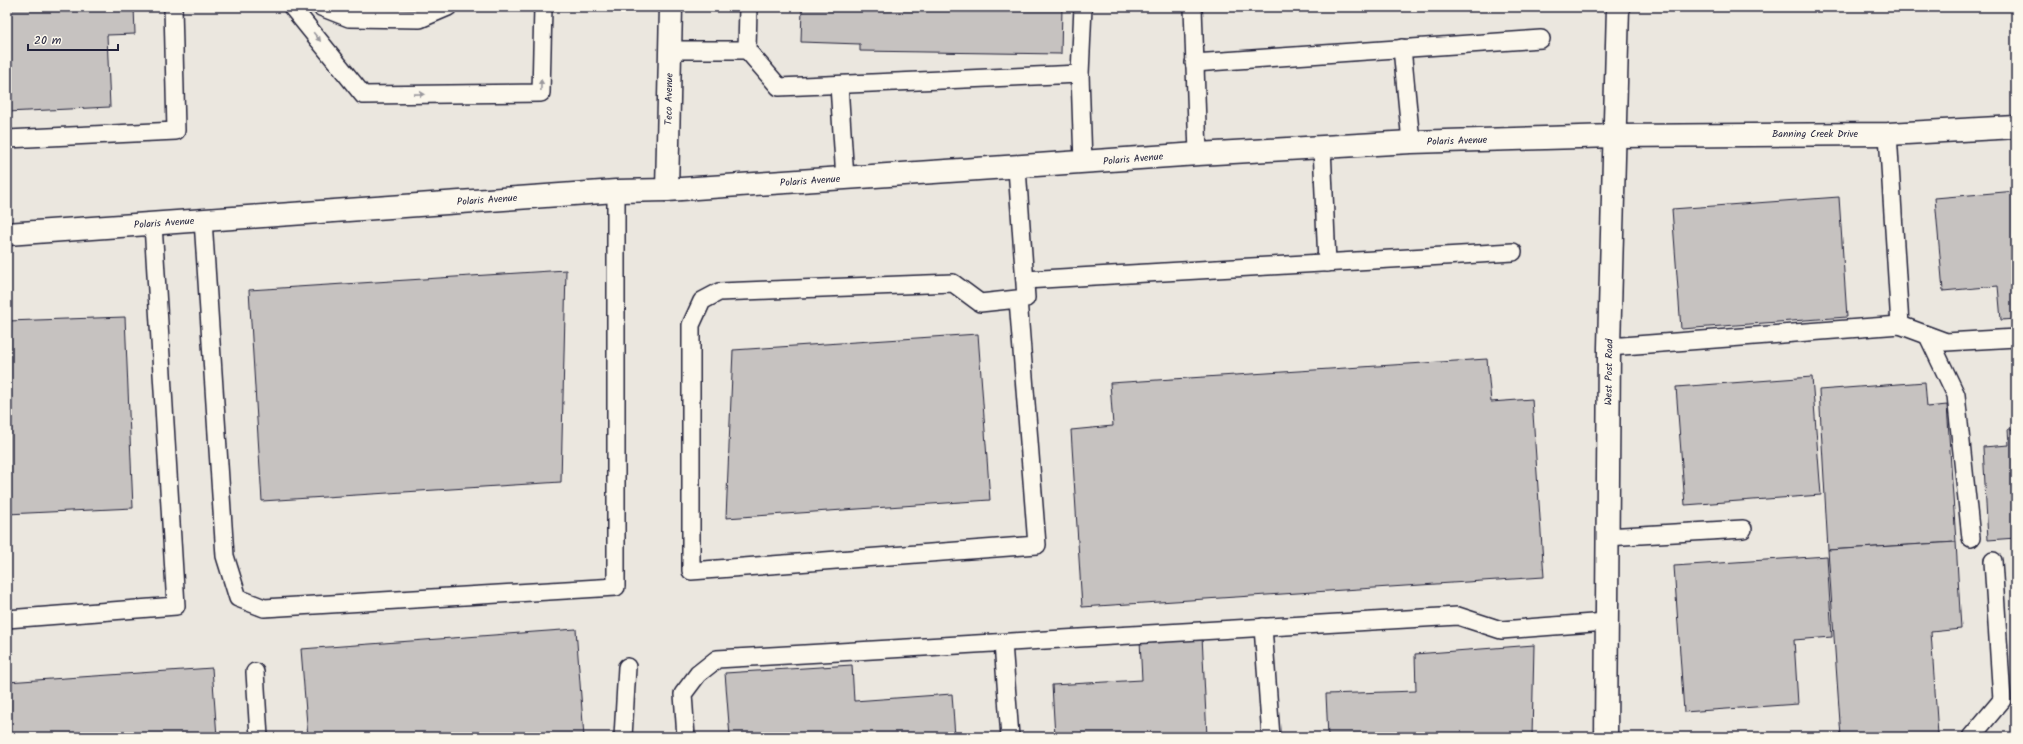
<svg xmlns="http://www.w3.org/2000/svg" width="2023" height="744" font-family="Kalam,sans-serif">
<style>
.built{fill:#ebe7df}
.building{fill:#c6c2c0;stroke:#22223b}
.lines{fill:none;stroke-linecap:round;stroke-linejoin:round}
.lane-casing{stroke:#22223b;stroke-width:20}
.street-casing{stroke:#22223b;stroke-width:25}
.secondary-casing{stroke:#22223b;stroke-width:25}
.lane{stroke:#fbf7ec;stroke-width:17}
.street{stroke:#fbf7ec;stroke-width:22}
.secondary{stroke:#fbf7ec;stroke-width:22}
.oneway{fill:#99979c}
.labels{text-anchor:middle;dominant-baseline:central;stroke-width:4;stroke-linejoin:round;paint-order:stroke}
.street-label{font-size:10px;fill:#22223b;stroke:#fbf7ec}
</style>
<rect width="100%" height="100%" fill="#fbf7ec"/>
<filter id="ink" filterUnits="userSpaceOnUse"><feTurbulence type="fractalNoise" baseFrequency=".025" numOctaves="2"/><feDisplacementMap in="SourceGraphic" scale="8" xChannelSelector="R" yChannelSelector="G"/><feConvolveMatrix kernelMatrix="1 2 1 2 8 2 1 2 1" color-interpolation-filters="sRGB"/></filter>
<g filter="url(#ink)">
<!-- built -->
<rect class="built" x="7" y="7" width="2009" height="730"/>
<!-- building -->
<g class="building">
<polygon points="7,7 134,7 135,34 107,35 110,107 7,112"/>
<polygon points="802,7 1062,7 1061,54 860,51 860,44 801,42"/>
<polygon points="2016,191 2016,319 2001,320 1998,286 1943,291 1935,198"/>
<polygon points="1839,197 1847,317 1681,329 1672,209"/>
<polygon points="566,270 561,482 262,501 249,290"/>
<polygon points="125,317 133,508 7,514 7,321"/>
<polygon points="978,334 990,500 726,518 733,350"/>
<polygon points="1487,359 1491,402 1532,399 1544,577 1082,607 1071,430 1113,426 1110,383"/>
<polygon points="1812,377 1821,495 1685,505 1676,387"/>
<polygon points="1925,382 1927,407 1947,405 1956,542 1828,550 1819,390"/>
<polygon points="2008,429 2016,429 2016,538 1988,540 1983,447 2009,445"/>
<polygon points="2016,538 2016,575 2013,539"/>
<polygon points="1956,542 1961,629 1931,632 1938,735 1841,737 1828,550"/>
<polygon points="1827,556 1832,637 1794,640 1798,704 1684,712 1674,566"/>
<polygon points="576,629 584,737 308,737 301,649"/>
<polygon points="1202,636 1207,737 1055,737 1052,685 1142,680 1140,640"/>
<polygon points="1534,645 1532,737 1328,737 1326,694 1416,691 1415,654"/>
<polygon points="852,665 854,701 952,694 955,737 730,737 725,673"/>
<polygon points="212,668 217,737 7,737 7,682"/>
</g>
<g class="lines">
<!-- lane casing -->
<g class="lane-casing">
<g id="lane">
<polyline points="292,7 363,95 541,93 543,7"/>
<polyline points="321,7 349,18 420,19 448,7"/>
<polyline points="1193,7 1198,154"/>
<polyline points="1402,48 1411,142"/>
<polyline points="670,50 747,50 748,7"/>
<polyline points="747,50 779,87 1080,74 1083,163"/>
<polyline points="1194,63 1541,39"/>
<polyline points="1080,74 1083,7"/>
<polyline points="839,85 845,179"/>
<polyline points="1888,134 1900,325 1946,342 2016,338"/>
<polyline points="7,139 176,131 173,7"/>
<polyline points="1322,147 1327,263"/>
<polyline points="1017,168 1026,298 980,303 953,283 719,292 702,301 691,325 691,571 1037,545 1018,299"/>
<polyline points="203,220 225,556 238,598 264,608 616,587 616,191"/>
<polyline points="1025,280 1513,252"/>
<polyline points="1928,336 1956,395 1971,538"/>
<polyline points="1609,347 1900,325"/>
<polyline points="1606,537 1743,529"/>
<polyline points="7,619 176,606 153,224"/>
<polyline points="1263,627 1271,737"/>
<polyline points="1003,643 1010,737"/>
<polyline points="255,672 259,737"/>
<polyline points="623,737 627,667"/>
<polyline points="686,737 683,694 698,674 717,659 1458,616 1501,630 1606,622"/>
<polyline points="1971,737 2002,700 1993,561"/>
</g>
</g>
<!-- street casing -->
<g class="street-casing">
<g id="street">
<polyline points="1614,136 1888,134 2016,127"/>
<polyline points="667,190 671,7"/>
</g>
</g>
<!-- secondary casing -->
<g class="secondary-casing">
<g id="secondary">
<polyline points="7,234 616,191 667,190 1198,154 1411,142 1614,136"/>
<polyline points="1606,737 1609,347 1618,7"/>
</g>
</g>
<!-- lane -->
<use href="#lane" class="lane"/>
<!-- street -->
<use href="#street" class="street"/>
<!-- secondary -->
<use href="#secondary" class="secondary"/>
</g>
<!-- one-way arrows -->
<defs><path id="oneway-solid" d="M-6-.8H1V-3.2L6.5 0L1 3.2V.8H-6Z"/></defs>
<g class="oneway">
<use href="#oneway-solid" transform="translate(317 37) rotate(51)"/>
<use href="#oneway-solid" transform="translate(541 85) rotate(-89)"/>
<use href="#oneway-solid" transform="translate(419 94) rotate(-1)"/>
</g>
</g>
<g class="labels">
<!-- street labels -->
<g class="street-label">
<text transform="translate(669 99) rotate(-89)">Teco Avenue</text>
<text x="1815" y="134">Banning Creek Drive</text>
<text transform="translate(1457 141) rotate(-2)">Polaris Avenue</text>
<text transform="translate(1133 159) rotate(-5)">Polaris Avenue</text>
<text transform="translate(810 181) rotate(-4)">Polaris Avenue</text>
<text transform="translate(487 200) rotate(-4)">Polaris Avenue</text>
<text transform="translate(164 223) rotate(-4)">Polaris Avenue</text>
<text transform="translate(1609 372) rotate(-89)">West Post Road</text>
</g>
</g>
<!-- margin -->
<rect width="2023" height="744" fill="none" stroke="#fbf7ec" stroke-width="24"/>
<rect x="12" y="12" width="1999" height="720" fill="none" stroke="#22223b" stroke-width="1.5" filter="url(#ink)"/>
<!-- scale -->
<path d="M28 44v6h90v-6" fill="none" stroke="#22223b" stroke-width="2"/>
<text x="34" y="44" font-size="12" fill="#22223b" stroke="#fbf7ec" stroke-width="3" paint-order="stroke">20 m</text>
</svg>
